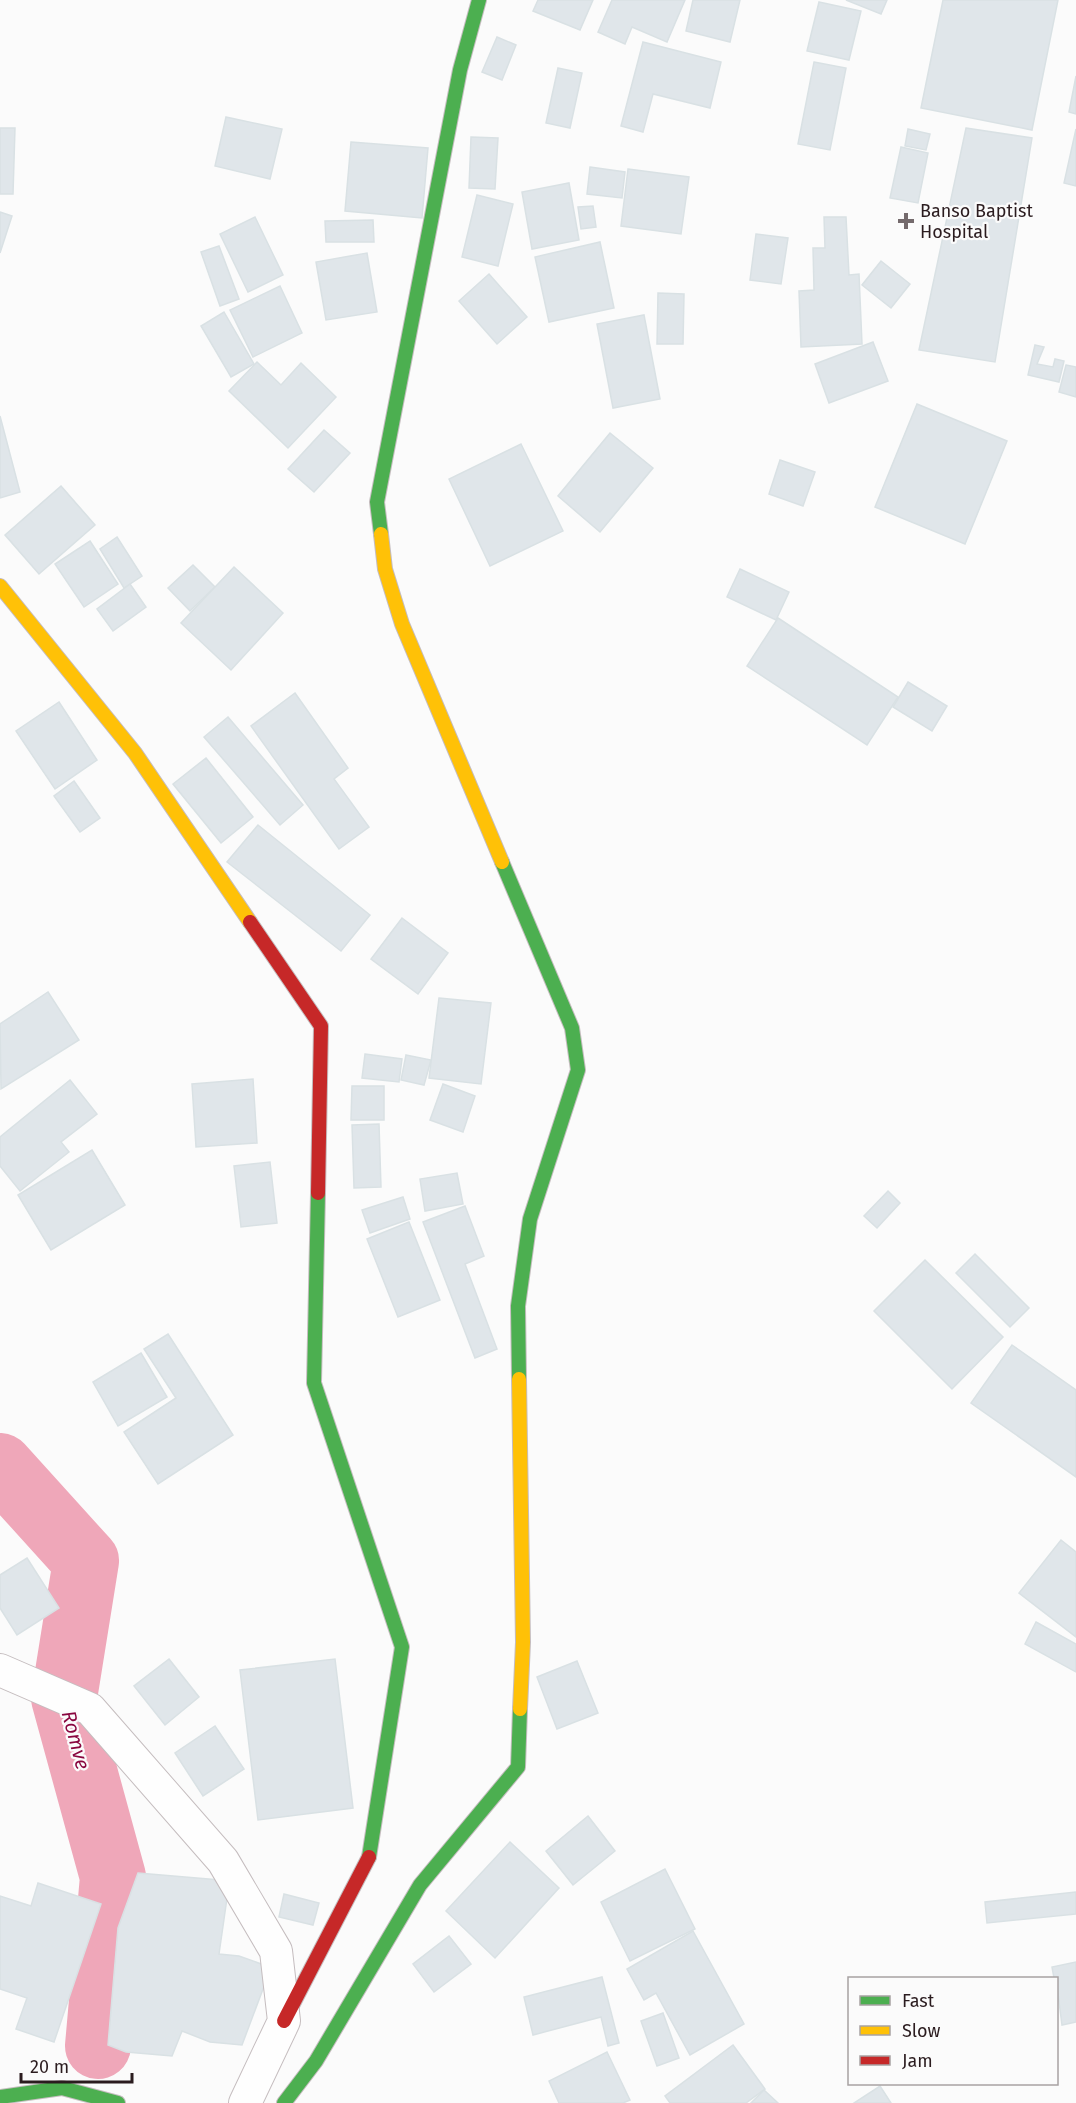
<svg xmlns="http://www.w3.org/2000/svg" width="1076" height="2103" font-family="'Fira Sans',sans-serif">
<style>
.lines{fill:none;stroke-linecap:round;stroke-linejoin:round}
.river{stroke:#efa7b9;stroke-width:66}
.building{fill:#e0e6ea;stroke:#d9e1e4;stroke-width:1.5}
.street-casing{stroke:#c5bdbf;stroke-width:34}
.fast-casing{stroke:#c5bdbf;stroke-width:16}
.slow-casing{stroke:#c5bdbf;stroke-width:16}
.jam-casing{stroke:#c5bdbf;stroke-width:16}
.street{stroke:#fefefe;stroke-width:32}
.fast{stroke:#4caf50;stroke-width:14}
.slow{stroke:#ffc107;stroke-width:14}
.jam{stroke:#c62828;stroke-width:14}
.poi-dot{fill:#746a6c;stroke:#fbfbfb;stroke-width:2}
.labels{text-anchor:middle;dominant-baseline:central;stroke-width:4.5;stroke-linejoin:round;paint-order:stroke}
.poi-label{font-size:18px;fill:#2b1c1f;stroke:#fbfbfb;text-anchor:start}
.water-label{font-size:20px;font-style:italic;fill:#89063f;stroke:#fbfbfb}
</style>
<rect width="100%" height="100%" fill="#fbfbfb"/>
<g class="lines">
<!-- river -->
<polyline class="river" points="0,1466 86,1561 64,1698 113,1877 98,2046"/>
</g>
<!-- building -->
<g class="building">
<polygon points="538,0 593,0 580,30 533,11"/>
<polygon points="612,0 685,0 667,42 632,27 625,44 598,32"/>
<polygon points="693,0 740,0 730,42 686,31"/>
<polygon points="846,0 887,0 881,14"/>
<polygon points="943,0 1058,0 1032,130 921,108"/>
<polygon points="819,2 861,11 849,60 807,51"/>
<polygon points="497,37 516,45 502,80 482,72"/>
<polygon points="643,42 721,62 710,108 653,94 643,132 621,126"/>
<polygon points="814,62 846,68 830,150 798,144"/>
<polygon points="558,68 582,73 570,128 546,123"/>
<polygon points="1076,76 1076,114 1069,112"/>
<polygon points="226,117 282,129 270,179 215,166"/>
<polygon points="0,128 15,128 13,194 0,194"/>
<polygon points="966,128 1032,138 995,362 919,350"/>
<polygon points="908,129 930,134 926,150 905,146"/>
<polygon points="1076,129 1076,186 1064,183"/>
<polygon points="471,137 498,138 495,189 469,188"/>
<polygon points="351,142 428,148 422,218 345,211"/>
<polygon points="901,147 928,153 918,203 890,198"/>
<polygon points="590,167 625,172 622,198 587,194"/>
<polygon points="628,169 689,177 681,234 621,226"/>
<polygon points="569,183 579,240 532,249 522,192"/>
<polygon points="477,195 513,204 498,266 462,257"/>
<polygon points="593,206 596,227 581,229 578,207"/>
<polygon points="0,212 12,216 0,253"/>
<polygon points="255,217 283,275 248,292 220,234"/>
<polygon points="824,217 846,217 849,275 859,274 862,344 801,347 799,291 814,290 813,248 825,248"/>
<polygon points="373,220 374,242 326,242 325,221"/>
<polygon points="756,234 788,238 781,284 750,280"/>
<polygon points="600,242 614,308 549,322 535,257"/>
<polygon points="219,246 239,299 220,306 201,252"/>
<polygon points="367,253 377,312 326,320 316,262"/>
<polygon points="881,261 910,284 891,308 862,285"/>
<polygon points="489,274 527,317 497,344 459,301"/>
<polygon points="280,286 302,333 253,357 230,310"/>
<polygon points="658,293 684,294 683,344 657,344"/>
<polygon points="224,312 254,364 231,377 201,326"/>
<polygon points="644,315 660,399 613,408 597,324"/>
<polygon points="873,342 888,381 829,403 815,364"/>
<polygon points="1035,345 1044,347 1037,364 1053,367 1055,359 1064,361 1059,382 1028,375"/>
<polygon points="257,362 281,385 301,363 336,397 288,448 229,391"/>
<polygon points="1066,365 1076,367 1076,397 1059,392"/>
<polygon points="917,404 1007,441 965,544 875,507"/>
<polygon points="0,416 20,492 0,498"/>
<polygon points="324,430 350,453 314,492 288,469"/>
<polygon points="610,433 653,468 600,532 558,496"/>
<polygon points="521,444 563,531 490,566 449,479"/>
<polygon points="780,460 815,472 803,506 769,494"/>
<polygon points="61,486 95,525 39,574 5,535"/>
<polygon points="117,537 142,576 124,588 100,549"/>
<polygon points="90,541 118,584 84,607 55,564"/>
<polygon points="193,565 215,587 190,611 168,588"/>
<polygon points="234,567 283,613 231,670 181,623"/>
<polygon points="740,569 789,592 776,620 727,597"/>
<polygon points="130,584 146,607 113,631 97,609"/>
<polygon points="778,618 898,697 867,745 747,666"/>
<polygon points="908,682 947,706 932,731 893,707"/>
<polygon points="295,693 348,768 334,779 369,827 339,849 251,726"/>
<polygon points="59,702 97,760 55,789 16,731"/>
<polygon points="228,717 303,805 280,825 204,737"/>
<polygon points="206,758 253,817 221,843 173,784"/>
<polygon points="74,781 100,818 80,832 54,796"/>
<polygon points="258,825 370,915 341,951 227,862"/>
<polygon points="402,918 448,953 418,994 371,959"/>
<polygon points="48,992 79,1040 1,1089 0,1024"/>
<polygon points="439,998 491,1003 481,1084 429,1078"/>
<polygon points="365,1054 402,1059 399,1082 362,1078"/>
<polygon points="406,1055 431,1060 424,1085 401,1080"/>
<polygon points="253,1079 257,1143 196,1147 192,1084"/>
<polygon points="70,1080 97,1114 61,1142 69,1152 20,1191 0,1166 0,1137"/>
<polygon points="443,1084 475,1096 463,1132 430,1120"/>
<polygon points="352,1086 384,1086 384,1120 351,1120"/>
<polygon points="379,1124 381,1187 354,1188 352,1125"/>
<polygon points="92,1150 125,1205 51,1250 18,1195"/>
<polygon points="270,1162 277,1223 241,1227 234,1166"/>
<polygon points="457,1173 463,1204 425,1211 420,1179"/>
<polygon points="888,1191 900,1203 877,1228 864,1216"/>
<polygon points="403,1197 410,1219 370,1233 362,1210"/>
<polygon points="465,1206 484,1256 465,1264 497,1349 475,1358 423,1222"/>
<polygon points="409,1222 440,1300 398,1317 367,1239"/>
<polygon points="975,1254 1029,1308 1010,1327 956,1273"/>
<polygon points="925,1260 1003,1337 952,1389 874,1311"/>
<polygon points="168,1334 233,1435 158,1484 124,1432 176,1398 144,1349"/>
<polygon points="1012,1345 1076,1390 1076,1477 971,1403"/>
<polygon points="141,1353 167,1397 118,1426 93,1382"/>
<polygon points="1061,1540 1076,1552 1076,1637 1019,1593"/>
<polygon points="27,1558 59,1608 17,1635 0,1608 0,1575"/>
<polygon points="1036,1622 1076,1644 1076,1672 1025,1644"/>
<polygon points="169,1659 199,1697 165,1725 134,1686"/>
<polygon points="335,1659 353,1808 258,1820 240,1670"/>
<polygon points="577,1661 598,1713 557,1729 537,1677"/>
<polygon points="215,1726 244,1769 203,1796 175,1753"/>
<polygon points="588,1816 615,1851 573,1885 546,1851"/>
<polygon points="510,1842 559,1888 495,1958 446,1911"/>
<polygon points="665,1869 695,1929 630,1961 601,1902"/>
<polygon points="138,1873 220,1880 227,1898 219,1954 239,1956 267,1966 266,1981 242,2045 210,2042 182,2031 172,2056 126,2052 108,2045 118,1928"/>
<polygon points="38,1883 101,1904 54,2042 16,2029 27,1998 0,1989 0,1896 31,1906"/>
<polygon points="1076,1892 1076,1914 987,1923 985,1902"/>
<polygon points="284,1894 319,1903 313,1925 279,1917"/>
<polygon points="693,1931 744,2024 690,2055 656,1993 644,2000 627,1969"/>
<polygon points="449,1936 471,1964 434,1992 413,1964"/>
<polygon points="1076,1962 1076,2022 1062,2025 1056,1978 1054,1978 1052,1967"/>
<polygon points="602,1977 619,2043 608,2046 601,2017 533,2035 524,1997"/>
<polygon points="663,2013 679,2058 657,2066 641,2021"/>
<polygon points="733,2045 765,2089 746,2103 670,2103 665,2096"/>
<polygon points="607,2052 630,2100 623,2103 559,2103 549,2081"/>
<polygon points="880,2086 891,2103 854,2103"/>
<polygon points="764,2090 778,2103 751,2103"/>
</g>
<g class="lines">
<!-- street casing -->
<g class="street-casing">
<polyline id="street" points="0,1670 90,1709 223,1861 276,1951 284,2021 245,2103"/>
</g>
<!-- fast casing -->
<g class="fast-casing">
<g id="fast">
<polyline points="381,534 377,502 460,70 479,0"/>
<polyline points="502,862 572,1028 578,1070 530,1219 518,1306 519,1379"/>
<polyline points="318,1193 314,1383 402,1647 369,1857"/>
<polyline points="0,2097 62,2088 118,2103"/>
<polyline points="284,2103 316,2061 420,1885 518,1767 520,1709"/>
</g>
</g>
<!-- slow casing -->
<g class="slow-casing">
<g id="slow">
<polyline points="381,534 385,569 402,624 502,862"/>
<polyline points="0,586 135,753 250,922"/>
<polyline points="519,1379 523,1642 520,1709"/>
</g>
</g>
<!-- jam casing -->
<g class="jam-casing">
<g id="jam">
<polyline points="250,922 321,1026 318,1193"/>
<polyline points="284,2021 369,1857"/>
</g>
</g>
<!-- street -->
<use href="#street" class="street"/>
<!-- fast -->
<use href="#fast" class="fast"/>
<!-- slow -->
<use href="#slow" class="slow"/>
<!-- jam -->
<use href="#jam" class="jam"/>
</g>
<!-- markers -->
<path class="poi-dot" d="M903 212h6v6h6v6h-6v6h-6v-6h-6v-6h6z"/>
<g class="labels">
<!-- poi labels -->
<g class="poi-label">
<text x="920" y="211">Banso Baptist<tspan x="920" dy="21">Hospital</tspan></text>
</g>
<!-- water labels -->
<g class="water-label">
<text transform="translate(76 1740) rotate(75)">Romve</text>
</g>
</g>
<!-- legend -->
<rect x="848" y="1977" width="210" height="108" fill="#fbfbfb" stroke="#a8a2a3" stroke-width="1.5"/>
<rect x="860" y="1996" width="30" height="9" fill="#4caf50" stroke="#a8a2a3" stroke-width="1.5"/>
<text x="902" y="2007" font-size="18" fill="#2b1c1f">Fast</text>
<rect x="860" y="2026" width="30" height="9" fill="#ffc107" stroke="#a8a2a3" stroke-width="1.5"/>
<text x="902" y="2037" font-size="18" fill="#2b1c1f">Slow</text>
<rect x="860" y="2056" width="30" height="9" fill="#c62828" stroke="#a8a2a3" stroke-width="1.5"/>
<text x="902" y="2067" font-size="18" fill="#2b1c1f">Jam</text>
<!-- scale -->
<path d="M21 2073v9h111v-9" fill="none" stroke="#2b1c1f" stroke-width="3"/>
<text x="30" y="2073" font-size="18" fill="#2b1c1f" stroke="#fbfbfb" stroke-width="4.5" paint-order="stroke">20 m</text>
</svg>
